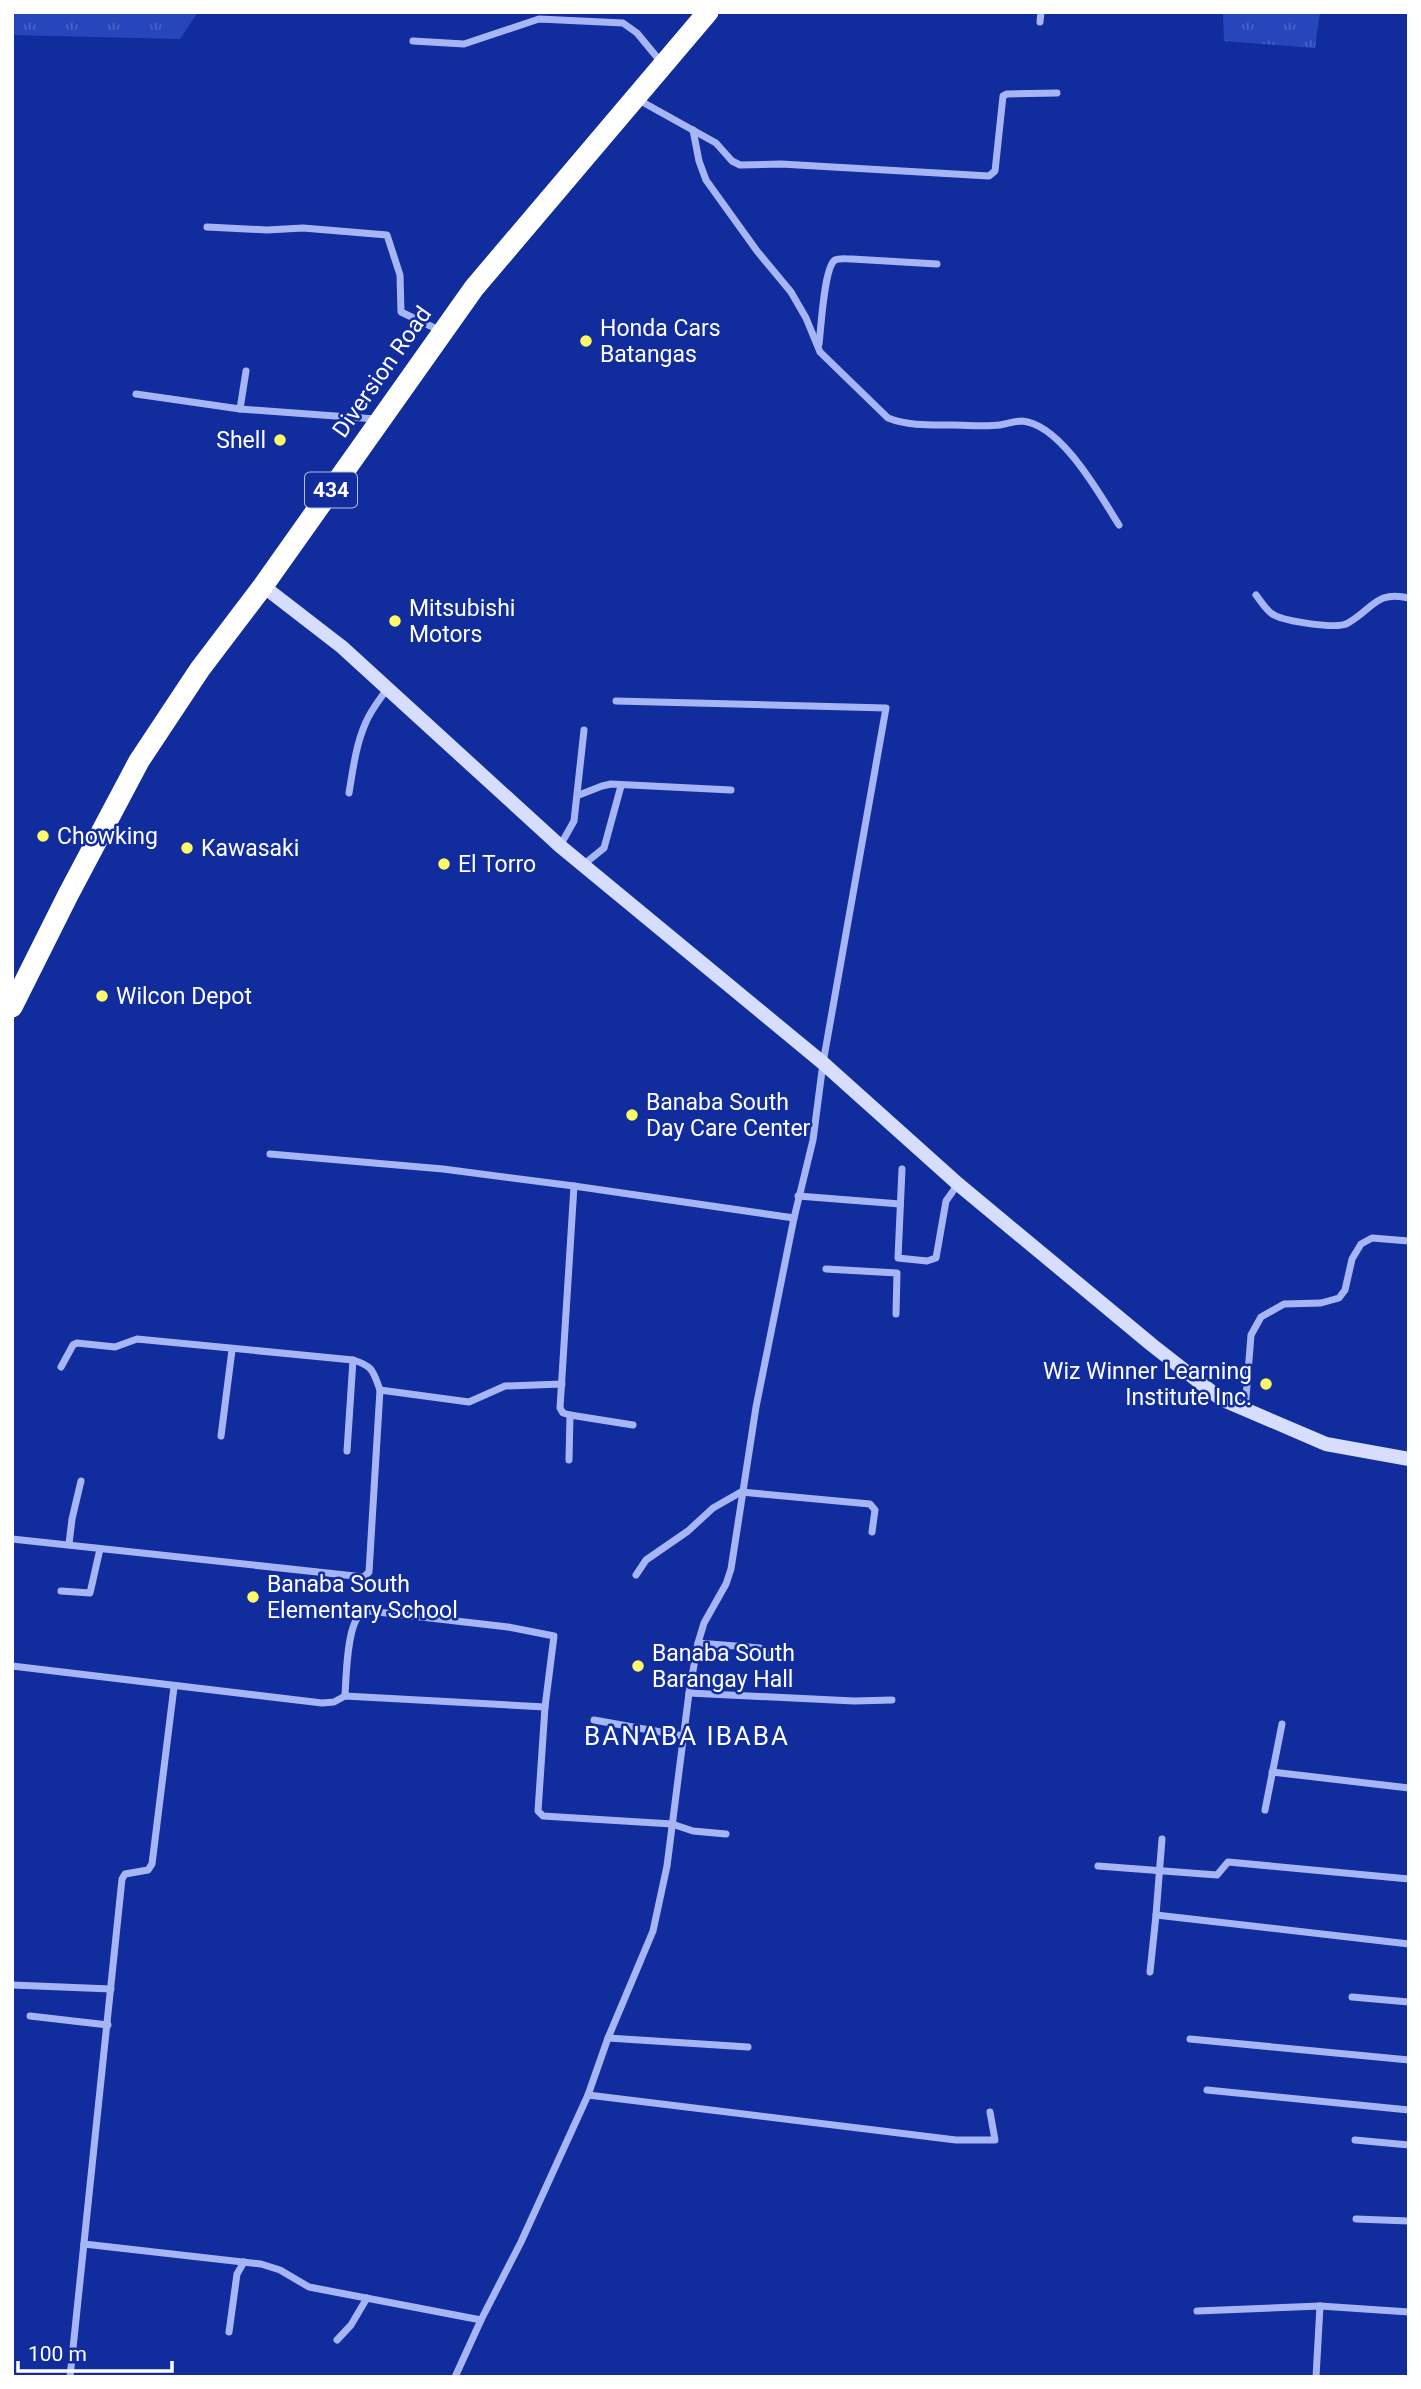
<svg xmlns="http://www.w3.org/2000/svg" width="1421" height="2389" font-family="Roboto,sans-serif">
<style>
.grass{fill:url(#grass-tufts)}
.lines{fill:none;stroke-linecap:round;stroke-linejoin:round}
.street{stroke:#a6b6f4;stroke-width:7}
.secondary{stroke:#d6ddfd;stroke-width:14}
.highway{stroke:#fff;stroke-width:21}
.poi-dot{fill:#fff869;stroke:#112c9c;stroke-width:2.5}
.labels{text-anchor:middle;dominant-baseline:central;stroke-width:5;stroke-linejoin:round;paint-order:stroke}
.shield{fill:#112c9c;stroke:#b8c0e1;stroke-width:2}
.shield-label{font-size:21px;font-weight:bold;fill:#fff}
.poi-label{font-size:23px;fill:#fff;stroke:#112c9c;text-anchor:start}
.street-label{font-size:23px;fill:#fff;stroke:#112c9c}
.quarter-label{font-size:26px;letter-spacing:2px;fill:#fff;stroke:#112c9c}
</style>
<defs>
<pattern id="grass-tufts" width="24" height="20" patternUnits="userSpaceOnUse" patternTransform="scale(1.75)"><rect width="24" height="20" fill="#2846bc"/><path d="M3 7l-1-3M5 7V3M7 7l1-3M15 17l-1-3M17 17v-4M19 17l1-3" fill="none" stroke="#4862c6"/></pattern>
</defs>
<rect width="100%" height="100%" fill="#112c9c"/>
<!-- grass -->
<g class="grass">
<polygon points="12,12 198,12 180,39 12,35"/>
<polygon points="1223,12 1320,12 1315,48 1224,41"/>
</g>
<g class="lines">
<!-- street -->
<g class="street">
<polyline points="1040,22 1041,12"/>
<polyline points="413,41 464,44 539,19 623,23 637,33 661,62"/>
<polyline points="637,99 716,143 732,161 740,165 781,164 989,176 995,171 1003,96 1007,94 1057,93"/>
<path d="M693,130L699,161L706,180L757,251L791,292L806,318L820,352L888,418C908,426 930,425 952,425C968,425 984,427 1000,425C1007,424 1015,421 1022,421C1061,424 1100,495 1119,525"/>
<polyline points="207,227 267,230 303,228 387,235 400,275 401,312 441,331"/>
<path d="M819,344C821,329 824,267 835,260C839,258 846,259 852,259L937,264"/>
<polyline points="136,394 240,409 376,419"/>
<polyline points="240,409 246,371"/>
<path d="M1256,595C1261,601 1266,611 1274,615C1285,621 1337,630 1348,623C1373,609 1376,590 1409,598"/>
<path d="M349,793C353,769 356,744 366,722C371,710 380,699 387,689"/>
<polyline points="579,795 602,786 611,784 731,790"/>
<polyline points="560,846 574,821 584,730"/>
<polyline points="583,865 604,848 621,786"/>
<polyline points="270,1154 443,1169 574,1186 794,1218"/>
<polyline points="902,1169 898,1258 927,1261 936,1258 946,1201 958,1184"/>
<polyline points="574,1186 560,1408 563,1413 570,1415 633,1425"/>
<polyline points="798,1196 900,1204"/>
<polyline points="826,1269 897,1273 896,1314"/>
<polyline points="380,1390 469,1402 505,1386 562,1384"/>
<polyline points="1245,1410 1251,1335 1261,1317 1284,1304 1321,1303 1339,1298 1345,1290 1352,1259 1361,1244 1372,1238 1409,1241"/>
<polyline points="221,1436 232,1350"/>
<polyline points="347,1451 353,1360"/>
<polyline points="569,1460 570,1415"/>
<path d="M12,1539L364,1577L369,1572L380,1390C373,1371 373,1366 353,1360L137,1339L115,1347L77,1343L73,1345L61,1367"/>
<polyline points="69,1544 72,1519 81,1481"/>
<polyline points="636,1575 646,1560 688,1531 713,1508 741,1492 870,1504 875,1510 872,1532"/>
<polyline points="61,1591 90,1593 100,1549"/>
<polyline points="698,1643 760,1648 765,1652 766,1657"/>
<polyline points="12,1666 322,1703 334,1702 345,1696 545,1707"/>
<polyline points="689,1693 854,1701 892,1700"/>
<path d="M345,1696C346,1678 347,1628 359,1616C362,1613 366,1612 369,1611L508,1627L554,1636L545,1707L538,1811L543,1816L672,1824L693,1831L726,1834"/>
<polyline points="594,1720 683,1736"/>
<polyline points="1272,1772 1409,1788"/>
<polyline points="1265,1810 1282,1724"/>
<polyline points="1098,1866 1217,1875 1228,1862 1409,1879"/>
<polyline points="1156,1915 1162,1839"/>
<polyline points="1150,1972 1156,1915 1409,1944"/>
<polyline points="12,1985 111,1989"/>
<polyline points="1352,1997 1409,2002"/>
<polyline points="30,2016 108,2025"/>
<polyline points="608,2038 748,2047"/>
<polyline points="1190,2039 1409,2060"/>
<polyline points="1207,2090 1409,2110"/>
<polyline points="588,2095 956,2140 995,2140 990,2112"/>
<polyline points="1355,2140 1409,2145"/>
<polyline points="1356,2219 1409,2221"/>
<polyline points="84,2244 261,2264 280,2270 309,2287 481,2320 521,2242 588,2095 608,2038 653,1931 667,1866 689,1693 698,1643 704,1623 726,1584 731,1569 756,1407 794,1218 813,1140 823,1063 886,708 616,701"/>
<polyline points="1197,2311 1320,2306 1409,2312"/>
<polyline points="229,2332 237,2274 244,2262"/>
<polyline points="337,2340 351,2325 367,2298"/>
<polyline points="70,2377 122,1879 125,1874 148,1870 152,1864 174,1687"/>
<polyline points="455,2377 481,2320"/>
<polyline points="1316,2377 1320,2306"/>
</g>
<!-- secondary -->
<polyline class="secondary" points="263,586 342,647 560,846 823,1063 958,1184 1152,1345 1221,1399 1326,1444 1409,1459"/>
<!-- highway -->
<polyline class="highway" points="12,1007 68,895 139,761 200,669 263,586 474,288 708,12"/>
</g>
<!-- markers -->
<g class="poi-dot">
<circle cx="586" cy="341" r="7"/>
<circle cx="280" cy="440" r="7"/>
<circle cx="395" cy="621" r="7"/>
<circle cx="43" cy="836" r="7"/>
<circle cx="187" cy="848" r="7"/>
<circle cx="444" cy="864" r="7"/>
<circle cx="102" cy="996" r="7"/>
<circle cx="632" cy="1115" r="7"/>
<circle cx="1266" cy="1384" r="7"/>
<circle cx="253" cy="1597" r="7"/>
<circle cx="638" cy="1666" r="7"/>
</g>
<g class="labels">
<!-- shield labels -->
<rect class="shield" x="305" y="472.5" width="52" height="35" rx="5"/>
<g class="shield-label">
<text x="331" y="490">434</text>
</g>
<!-- poi labels -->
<g class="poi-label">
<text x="600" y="328">Honda Cars<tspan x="600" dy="26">Batangas</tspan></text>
<text x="266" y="440" text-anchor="end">Shell</text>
<text x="409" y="608">Mitsubishi<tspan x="409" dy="26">Motors</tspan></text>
<text x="57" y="836">Chowking</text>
<text x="201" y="848">Kawasaki</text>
<text x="458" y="864">El Torro</text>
<text x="116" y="996">Wilcon Depot</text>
<text x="646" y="1102">Banaba South<tspan x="646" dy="26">Day Care Center</tspan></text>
<text x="1252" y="1371" text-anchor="end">Wiz Winner Learning<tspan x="1252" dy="26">Institute Inc.</tspan></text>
<text x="267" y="1584">Banaba South<tspan x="267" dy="26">Elementary School</tspan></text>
<text x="652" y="1653">Banaba South<tspan x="652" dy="26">Barangay Hall</tspan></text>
</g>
<!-- street labels -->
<g class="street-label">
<text transform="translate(382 372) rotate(-55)">Diversion Road</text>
</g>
<!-- quarter labels -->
<g class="quarter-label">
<text x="687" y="1736">BANABA IBABA</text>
</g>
</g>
<!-- border -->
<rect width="1421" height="2389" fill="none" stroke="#ffffff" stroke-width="28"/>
<!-- scale -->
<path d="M18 2361v10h154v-10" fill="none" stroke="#ffffff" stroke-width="3.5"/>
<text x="28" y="2361" font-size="21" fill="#ffffff" stroke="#112c9c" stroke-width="5" paint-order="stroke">100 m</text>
</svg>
